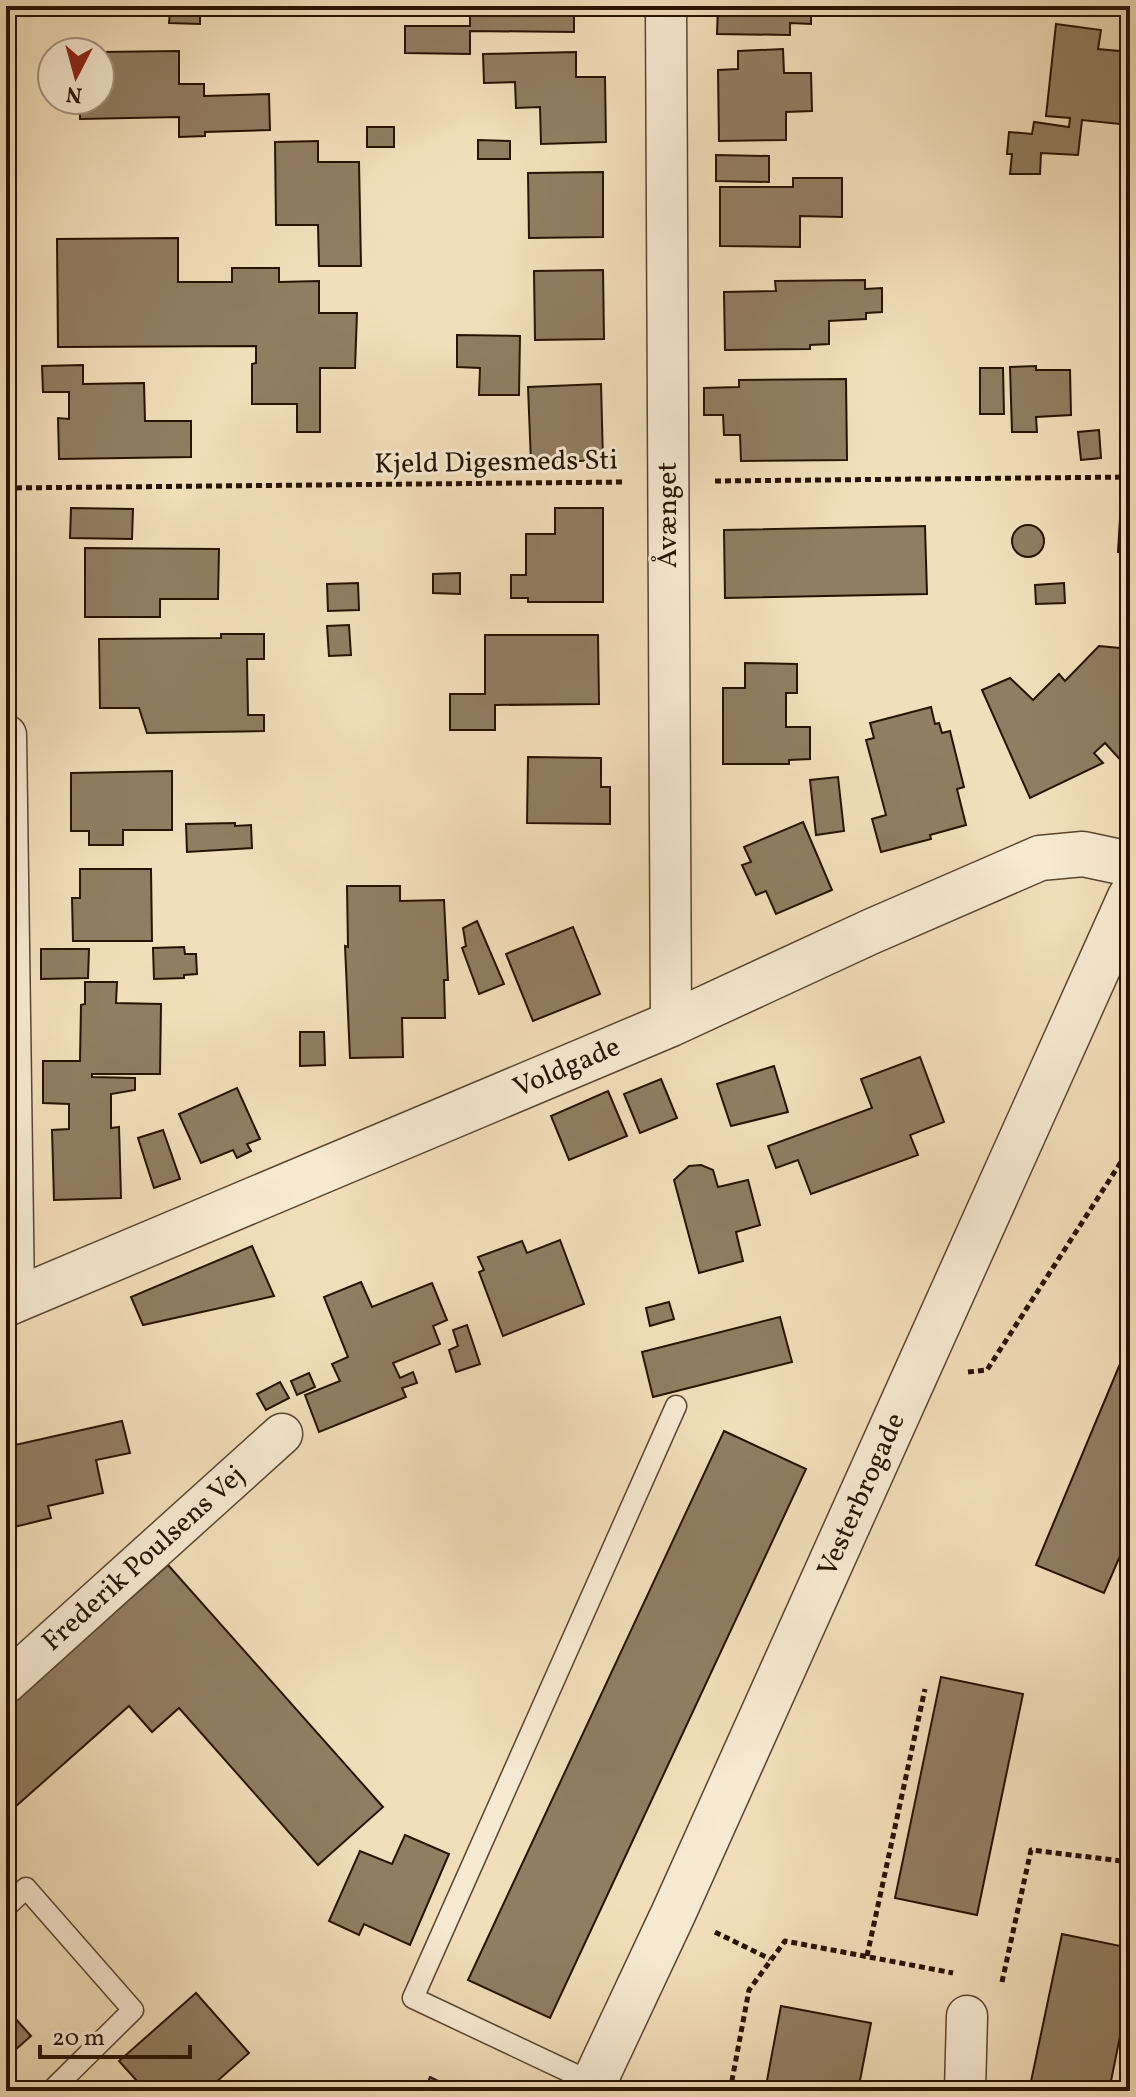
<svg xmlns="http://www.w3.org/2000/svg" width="1136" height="2097" font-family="Vollkorn,serif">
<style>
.building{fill:#917d61;stroke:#271301;stroke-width:2}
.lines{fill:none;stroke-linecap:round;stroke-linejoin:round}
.service-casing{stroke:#5a462f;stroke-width:23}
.minor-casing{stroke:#5a462f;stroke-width:43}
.tertiary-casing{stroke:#5a462f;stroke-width:47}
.path{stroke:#271301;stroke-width:5;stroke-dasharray:6 4;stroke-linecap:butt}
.service{stroke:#f7ead2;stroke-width:20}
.minor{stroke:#f7ead2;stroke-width:40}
.tertiary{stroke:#f7ead2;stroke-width:44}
.labels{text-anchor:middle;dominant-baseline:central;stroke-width:6;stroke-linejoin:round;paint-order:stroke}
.street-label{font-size:28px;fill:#271301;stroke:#f7ead2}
</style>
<rect width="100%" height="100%" fill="#f2deba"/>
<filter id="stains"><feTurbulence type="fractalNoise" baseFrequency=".0025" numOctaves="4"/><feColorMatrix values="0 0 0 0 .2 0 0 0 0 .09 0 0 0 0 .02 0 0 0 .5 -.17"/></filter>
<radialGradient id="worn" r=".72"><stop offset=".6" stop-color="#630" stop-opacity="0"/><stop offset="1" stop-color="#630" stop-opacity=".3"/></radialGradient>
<!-- building -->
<g class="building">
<polygon points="116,6 214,6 214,10 200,10 200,24 169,23 170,11 116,11"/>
<polygon points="470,6 574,6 574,32 470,31 470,54 405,53 405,26 470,26"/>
<polygon points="718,6 811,6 811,24 790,23 790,35 717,34"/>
<polygon points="1056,24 1101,30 1098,49 1130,52 1129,125 1082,120 1078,155 1041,153 1040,174 1010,174 1012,154 1007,154 1009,132 1032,134 1034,122 1069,127 1070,118 1046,116"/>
<polygon points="783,49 784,73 811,73 812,111 786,112 786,140 719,141 718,70 738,69 738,51"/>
<polygon points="179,51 179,84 204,84 204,96 269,94 270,130 205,132 205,136 179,137 179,117 80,119 80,100 100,100 100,52"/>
<polygon points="576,52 576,77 605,77 606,142 541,144 540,107 516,108 515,82 484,83 483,54"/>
<rect x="367" y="127" width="27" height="20"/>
<polygon points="478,140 510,141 510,159 478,159"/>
<polygon points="318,141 318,162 359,162 361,266 319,266 318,225 276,225 275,142"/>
<polygon points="716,155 769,156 769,182 716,181"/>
<polygon points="603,172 603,237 529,238 528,173"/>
<polygon points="793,178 842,178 842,217 800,216 800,247 720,246 720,187 793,187"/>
<polygon points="178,238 178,282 232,282 232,268 279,268 279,282 319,281 319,313 357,313 355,368 320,368 320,432 297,432 297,404 252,404 252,364 256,363 256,346 58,347 57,239"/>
<polygon points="603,270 604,339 535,340 534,271"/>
<polygon points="865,280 865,289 882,288 882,312 866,313 866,319 829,321 829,344 810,345 810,349 725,350 724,292 776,291 775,281"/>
<polygon points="457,335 520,336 519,395 479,395 480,368 457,367"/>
<polygon points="83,365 83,384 144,383 145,421 191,421 191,457 59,459 58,418 69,419 69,392 43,392 42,366"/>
<polygon points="1036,366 1036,370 1070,370 1071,415 1036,417 1037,432 1012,432 1010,367"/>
<polygon points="980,368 1003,368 1004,414 980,414"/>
<polygon points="846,379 847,460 741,461 740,435 724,435 723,415 704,415 704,388 739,387 739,380"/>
<polygon points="601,384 603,460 531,463 528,387"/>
<polygon points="1099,430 1101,458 1081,460 1078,432"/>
<polygon points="71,508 133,509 132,539 70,538"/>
<polygon points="555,508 603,508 603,602 528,602 528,598 511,598 511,575 526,575 526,534 555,534"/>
<polygon points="1120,518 1130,519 1130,552 1118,552"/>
<circle cx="1028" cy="541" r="16"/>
<polygon points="925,526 927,594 725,598 724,530"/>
<polygon points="85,548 219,549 218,599 160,599 160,617 85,617"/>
<polygon points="460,573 460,594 433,593 433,574"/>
<polygon points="358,583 359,610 328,611 327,584"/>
<polygon points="1064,583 1065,603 1036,604 1035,585"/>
<polygon points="349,625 351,655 329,656 327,626"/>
<polygon points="221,634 264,634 264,659 247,659 248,715 264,715 264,731 147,733 139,708 100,708 99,639 221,638"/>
<polygon points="485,635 598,635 599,704 495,705 495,730 450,730 450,694 485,694"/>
<polygon points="1099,646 1130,649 1130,758 1126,766 1105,743 1094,753 1103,763 1030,798 982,690 1010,678 1033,700 1059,674 1065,681"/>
<polygon points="745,663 797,664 797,693 786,693 786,727 810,727 810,759 789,760 789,764 723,764 723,688 745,688"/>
<polygon points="931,707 935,724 939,723 942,733 950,731 964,787 957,789 966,825 930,835 931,839 881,852 872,819 886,815 866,740 874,738 870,723"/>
<polygon points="528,757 601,758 601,787 610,787 610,824 527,823"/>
<polygon points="172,771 172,830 123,830 123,845 89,845 89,831 71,831 71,773"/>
<polygon points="838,777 844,831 816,835 810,780"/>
<polygon points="803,822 832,890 776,914 766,891 756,895 742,865 751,862 744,847"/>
<polygon points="235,823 235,826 251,825 252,848 187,852 186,824"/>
<polygon points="80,869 151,869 152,941 73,941 72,898 80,898"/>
<polygon points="347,886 400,886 400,901 444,900 448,980 444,980 445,1018 402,1018 403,1057 350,1058 345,946 348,947"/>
<polygon points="477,921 504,984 479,994 462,948 466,946 463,928"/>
<polygon points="573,927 600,994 533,1021 506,954"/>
<polygon points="184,947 185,954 196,954 197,974 184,975 184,978 154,979 153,948"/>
<polygon points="41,949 89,949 88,978 41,979"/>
<polygon points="85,982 117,982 116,1003 161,1004 160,1074 92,1074 92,1077 135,1078 135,1090 111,1094 111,1128 119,1127 121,1198 54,1200 52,1130 69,1129 69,1104 43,1103 43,1061 80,1061 81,1005 85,1004"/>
<polygon points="300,1032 324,1032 325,1065 300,1066"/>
<polygon points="920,1057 944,1122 910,1135 918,1155 811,1194 798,1160 776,1168 768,1146 872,1108 861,1079"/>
<polygon points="774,1066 788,1112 731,1126 717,1084"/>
<polygon points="661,1079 677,1118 640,1133 624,1094"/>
<polygon points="237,1088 260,1139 247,1144 251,1151 237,1158 233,1150 201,1163 179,1114"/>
<polygon points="608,1091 627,1136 569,1160 551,1116"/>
<polygon points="163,1130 180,1179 154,1188 138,1138"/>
<polygon points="701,1165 713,1170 718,1187 748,1180 760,1225 736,1232 743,1261 699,1273 674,1180 689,1166"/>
<polygon points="560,1240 584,1304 503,1336 479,1272 484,1270 478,1257 522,1241 527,1253"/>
<polygon points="252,1246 274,1296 143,1325 131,1297"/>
<polygon points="361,1282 372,1307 432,1283 447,1320 433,1326 440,1344 393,1363 400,1378 413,1372 417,1383 402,1388 406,1397 319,1432 305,1395 340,1381 332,1364 348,1357 324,1297"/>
<polygon points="669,1302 674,1319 650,1326 646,1308"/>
<polygon points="780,1317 792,1362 653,1397 642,1352"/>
<polygon points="467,1325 480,1364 456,1372 449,1350 458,1346 453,1330"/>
<polygon points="1130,1340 1130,1533 1104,1593 1036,1565"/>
<polygon points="309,1373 315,1387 297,1395 291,1381"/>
<polygon points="280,1382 289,1398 266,1410 257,1394"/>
<polygon points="122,1421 130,1453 96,1460 103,1493 48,1506 51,1518 6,1529 6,1447"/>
<polygon points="724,1431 806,1469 550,2018 468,1980"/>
<polygon points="168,1565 383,1807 318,1865 179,1708 152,1732 129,1706 6,1815 6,1708"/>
<polygon points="6,1588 9,1588 10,1658 6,1658"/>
<polygon points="941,1677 1023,1694 977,1915 895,1898"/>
<polygon points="405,1835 449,1854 410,1945 364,1924 359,1935 329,1921 360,1851 392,1864"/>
<polygon points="1062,1934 1130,1948 1130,1987 1109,2091 1029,2091"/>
<polygon points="196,1993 249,2053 206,2091 146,2091 119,2061"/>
<polygon points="781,2006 871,2023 858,2091 765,2091"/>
<polygon points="6,2008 31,2036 6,2058"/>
<polygon points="430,2077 458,2091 424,2091"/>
</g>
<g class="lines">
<!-- service casing -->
<g class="service-casing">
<g id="service">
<polyline points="6,1907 26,1888 133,2010 51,2091"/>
<polyline points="593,2083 413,1998 676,1406"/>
</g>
</g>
<!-- minor casing -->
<g class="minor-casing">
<g id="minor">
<polyline points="666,6 671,1024"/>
<polyline points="6,735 14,1300"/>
<polyline points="6,1683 282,1434"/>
<polyline points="965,2091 967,2016"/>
</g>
</g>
<!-- tertiary casing -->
<g class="tertiary-casing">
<g id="tertiary">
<polyline points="6,1304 671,1024 870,932 1040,858 1083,854 1130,864"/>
<polyline points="590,2091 674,1912 1130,897"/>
</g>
</g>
<!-- path -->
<g class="path">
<polyline points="715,481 1130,477"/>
<polyline points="6,488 625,482"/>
<polyline points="968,1372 987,1370 1130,1148"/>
<polyline points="715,1932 770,1959"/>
<polyline points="867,1956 925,1689"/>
<polyline points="1002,1982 1031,1850 1130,1862"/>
<polyline points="730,2091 749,1990 785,1941 953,1973"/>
</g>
<!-- service -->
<use href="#service" class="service"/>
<!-- minor -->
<use href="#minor" class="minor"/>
<!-- tertiary -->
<use href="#tertiary" class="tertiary"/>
</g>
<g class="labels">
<!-- street labels -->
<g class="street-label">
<text transform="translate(496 463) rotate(-1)">Kjeld Digesmeds Sti</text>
<text transform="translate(668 515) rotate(-90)">Åvænget</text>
<text transform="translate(567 1068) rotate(-23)">Voldgade</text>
<text transform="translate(862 1495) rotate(-66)">Vesterbrogade</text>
<text transform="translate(144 1559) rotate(-42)">Frederik Poulsens Vej</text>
</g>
</g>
<!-- margin -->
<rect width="1136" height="2097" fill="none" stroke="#f2deba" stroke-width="32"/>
<rect x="8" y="8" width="1120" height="2081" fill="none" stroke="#271301" stroke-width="4"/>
<rect x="16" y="16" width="1104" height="2065" fill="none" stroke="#271301" stroke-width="2"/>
<!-- north arrow -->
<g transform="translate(76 76) rotate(186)"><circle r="38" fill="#f7ead2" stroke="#a4947e" stroke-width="2"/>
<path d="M0-6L14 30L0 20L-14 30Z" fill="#8f2418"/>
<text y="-12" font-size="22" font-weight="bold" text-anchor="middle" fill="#271301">N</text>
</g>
<!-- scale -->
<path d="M40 2045v12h150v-12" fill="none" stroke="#271301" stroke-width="4"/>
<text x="52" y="2045" font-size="24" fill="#271301" stroke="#f7ead2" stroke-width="6" paint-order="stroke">20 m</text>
<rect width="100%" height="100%" filter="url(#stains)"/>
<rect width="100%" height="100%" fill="url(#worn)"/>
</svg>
